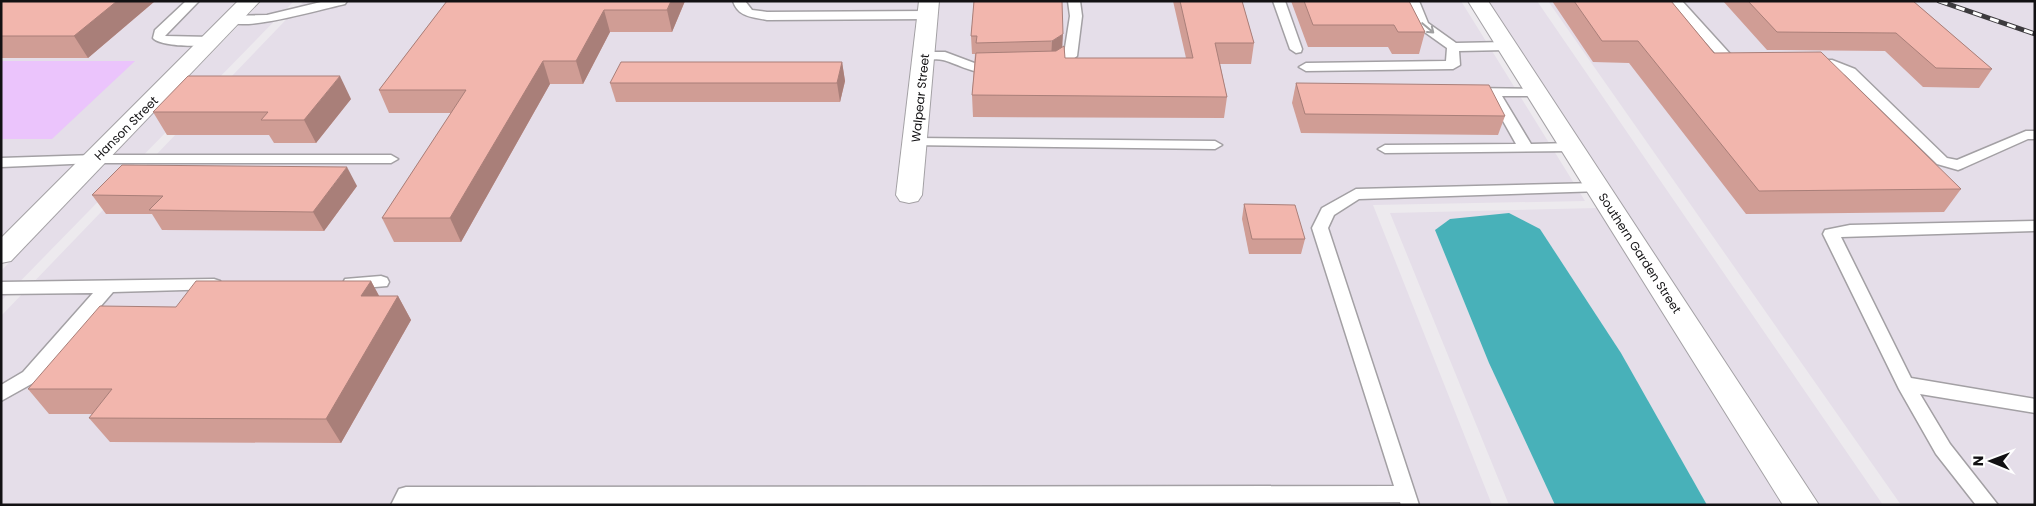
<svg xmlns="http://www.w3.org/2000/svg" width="2036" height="506" font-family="Poppins,sans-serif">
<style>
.built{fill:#e5dee9}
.green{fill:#ebc4fc}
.water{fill:#48b1b9}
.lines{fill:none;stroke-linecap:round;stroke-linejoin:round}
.lane-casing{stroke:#a3a0a4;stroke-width:3}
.street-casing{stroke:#a3a0a4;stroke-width:2}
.secondary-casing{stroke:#a3a0a4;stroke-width:2}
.lane{fill:#fff;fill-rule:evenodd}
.street{fill:#fff;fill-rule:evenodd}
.secondary{fill:#fff;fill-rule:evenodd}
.rail-casing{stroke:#3d3b3e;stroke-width:5}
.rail{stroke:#fff;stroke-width:3;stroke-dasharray:9;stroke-linecap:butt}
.wall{fill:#d09d95}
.shaded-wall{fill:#a97f79}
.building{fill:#f2b6ad;stroke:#a97f79}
.oneway{stroke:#a0a0a1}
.labels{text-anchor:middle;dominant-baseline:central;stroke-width:4;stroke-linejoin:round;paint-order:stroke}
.street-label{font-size:12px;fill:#121113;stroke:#fff}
</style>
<rect width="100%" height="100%" fill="#edeaee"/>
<!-- built -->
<g class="built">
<polygon points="1,1 237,1 1,238"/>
<polygon points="262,1 294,1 1,301 1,271"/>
<polygon points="304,1 1461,1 1585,201 1373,205 1492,505 1,505 1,316"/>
<polygon points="1471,1 1537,1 1883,505 1707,505 1621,353 1540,229 1450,219 1435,230 1489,363 1555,505 1509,505 1390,213 1597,208"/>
<polygon points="1548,1 2035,1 2035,505 1901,505"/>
</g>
<!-- green -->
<polygon class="green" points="1,61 135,61 52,139 1,139"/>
<!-- water -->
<polygon class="water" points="1509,213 1540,229 1621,353 1707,505 1555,505 1489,363 1435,230 1450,219"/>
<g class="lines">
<!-- lane casing -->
<g class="lane-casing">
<g id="lane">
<path d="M186,1H199L165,36L212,37L217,38L218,41L217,44C205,47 160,47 153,38L155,30Z"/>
<path d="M325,1H347L345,4C326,8 238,34 226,20L232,16L267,15Z"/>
<path d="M733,1H745L752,10L767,12L928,11L934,15L928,19L767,20C752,17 738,17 733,1Z"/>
<polygon points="1068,1 1080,1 1082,16 1077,56 1060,69 1043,69 1041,66 1043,63 1052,62 1064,54 1070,16"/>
<polygon points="1273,1 1285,1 1302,49 1301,52 1296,53 1290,49"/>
<polygon points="1407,1 1419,1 1428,23 1456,43 1506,42 1512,46 1506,50 1459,51 1460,65 1453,69 1306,71 1299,67 1306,63 1446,61 1447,48 1419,28"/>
<polygon points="1669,1 1682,1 1732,56 1747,59 1749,62 1747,65 1723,62"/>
<path d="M924,52H945L977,64L996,63L1003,67C989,83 957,63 943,60C935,58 927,61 919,59L917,56L919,53Z"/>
<polygon points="1814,60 1832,60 1855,69 1947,158 1957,160 2026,131 2035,131 2035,139 2028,139 1963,168 1958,170 1937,164 1845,75 1830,68 1809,67 1807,64"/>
<polygon points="1470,88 1541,89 1543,92 1541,95 1536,96 1502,96 1531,144 1571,143 1578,147 1571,151 1385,153 1378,149 1385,145 1516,144 1489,96 1465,95 1463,92 1465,89"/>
<polygon points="915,138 1215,141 1222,145 1215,149 910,145 908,142"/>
<polygon points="95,155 391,155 398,159 391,163 95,163 1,167 1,158"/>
<polygon points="1597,183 1602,185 1605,188 1602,191 1359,199 1334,215 1328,228 1419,505 1401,505 1400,502 391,505 399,489 406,487 1394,486 1312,228 1322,208 1356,189"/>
<polygon points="2035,221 2035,231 1841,237 1911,378 2035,399 2035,413 1920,394 1950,444 1998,505 1976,505 1936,454 1899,389 1823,234 1825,230 1850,225"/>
<polygon points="381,276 387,278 389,282 387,286 351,289 345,287 343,283 345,279"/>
<polygon points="214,279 220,281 222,285 220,289 113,292 35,382 1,401 1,385 23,372 93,293 1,294 1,282"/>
</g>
</g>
<!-- street casing -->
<g class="street-casing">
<g id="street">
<polygon points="919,1 939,1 922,195 918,201 909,203 900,201 896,195"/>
<polygon points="1468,1 1488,1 1819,505 1783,505"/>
</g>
</g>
<!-- secondary casing -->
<g class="secondary-casing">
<polygon id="secondary" points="238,1 260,1 11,261 1,263 1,238"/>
</g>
<!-- lane -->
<use href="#lane" class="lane"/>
<!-- street -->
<use href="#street" class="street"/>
<!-- secondary -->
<use href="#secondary" class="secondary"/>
<!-- rail casing -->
<g class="rail-casing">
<polyline id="rail" points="1939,1 2035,34"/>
</g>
<!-- rail -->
<use href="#rail" class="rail"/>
</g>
<!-- wall -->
<g class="wall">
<polygon points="1,1 155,1 88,58 1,58"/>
<polygon points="447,1 685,1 672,32 610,32 583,84 550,84 461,242 394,242 382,218 451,113 389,113 379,90"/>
<polygon points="974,1 1062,47 1065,58 1186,58 1173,1 1242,1 1254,43 1251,64 1220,64 1227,97 1224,118 973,117 972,95 975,54 972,54 971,36"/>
<polygon points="1291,1 1409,1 1425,32 1419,54 1392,54 1388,47 1308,47"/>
<polygon points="1552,1 1671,1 1714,53 1961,189 1944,212 1746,214 1629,63 1593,62"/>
<polygon points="1723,1 1913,1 1992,69 1979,88 1923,87 1885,51 1767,50"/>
<polygon points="842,62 845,81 840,102 616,102 610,83"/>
<polygon points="1296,83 1505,116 1498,135 1301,133 1292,103"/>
<polygon points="351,99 316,143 274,143 269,135 167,135 153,112"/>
<polygon points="357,186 324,231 162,230 152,214 106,214 92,195"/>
<polygon points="1244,204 1305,239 1301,254 1249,254 1242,219"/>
<polygon points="371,281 379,296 398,296 411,320 341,443 110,442 89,418 93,414 49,414 28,389 176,307"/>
</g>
<!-- shaded-wall -->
<g class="shaded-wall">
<polygon points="117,1 155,1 88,58 74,36"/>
<polygon points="671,1 685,1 672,32 667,10"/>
<polygon points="604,10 610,32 583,84 576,61"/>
<polygon points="1063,34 1062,53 1051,60 1052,41"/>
<polygon points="543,61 550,84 461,242 450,218"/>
<polygon points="842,62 845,81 840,102 837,83"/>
<polygon points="340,76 351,99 316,143 304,120"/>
<polygon points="347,167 357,186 324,231 313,212"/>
<polygon points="371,281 384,305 361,296"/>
<polygon points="398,296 411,320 341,443 326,419"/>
</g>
<!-- building -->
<g class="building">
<polygon points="1,1 117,1 74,36 1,36"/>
<polygon points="447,1 671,1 667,10 604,10 576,61 543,61 450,218 382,218 466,90 379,90"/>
<polygon points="974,1 1062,1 1063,34 1052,41 976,43 977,36 971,36"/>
<polygon points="1180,1 1242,1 1254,43 1215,43 1227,97 972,95 976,53 1056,51 1064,46 1065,58 1193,58"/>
<polygon points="1304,1 1409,1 1425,32 1398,32 1394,25 1313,25"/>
<polygon points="1574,1 1671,1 1714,53 1821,52 1961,189 1759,191 1638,41 1602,41"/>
<polygon points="1748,1 1913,1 1992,69 1936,68 1896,33 1777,32"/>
<polygon points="621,62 842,62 837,83 610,83"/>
<polygon points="188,76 340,76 304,120 261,120 268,112 153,112"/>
<polygon points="1296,83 1489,85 1505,116 1305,114"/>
<polygon points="122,165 347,167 313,212 149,210 163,196 92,195"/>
<polygon points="1244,204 1295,205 1305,239 1252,239"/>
<polygon points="196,281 371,281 361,296 398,296 326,419 89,418 112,389 28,389 100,306 176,307"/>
</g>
<!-- one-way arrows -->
<defs><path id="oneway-shaft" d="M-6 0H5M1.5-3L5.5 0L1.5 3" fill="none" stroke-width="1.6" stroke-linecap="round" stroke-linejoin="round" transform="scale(1.25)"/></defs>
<use class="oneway" href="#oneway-shaft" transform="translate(1428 28) rotate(40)"/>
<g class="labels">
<!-- street labels -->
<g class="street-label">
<text transform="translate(920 98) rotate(-84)">Walpear Street</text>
<text transform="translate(126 128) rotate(-45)">Hanson Street</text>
<text transform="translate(1640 253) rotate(57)">Southern Garden Street</text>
</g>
</g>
<!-- border -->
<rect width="2036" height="506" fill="none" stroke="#121113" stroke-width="5"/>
<!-- north arrow -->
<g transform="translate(1991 461) rotate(271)" stroke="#ffffff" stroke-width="4" paint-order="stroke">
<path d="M0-4L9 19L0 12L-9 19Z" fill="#121113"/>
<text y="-8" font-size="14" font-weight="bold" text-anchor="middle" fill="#121113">N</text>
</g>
</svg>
